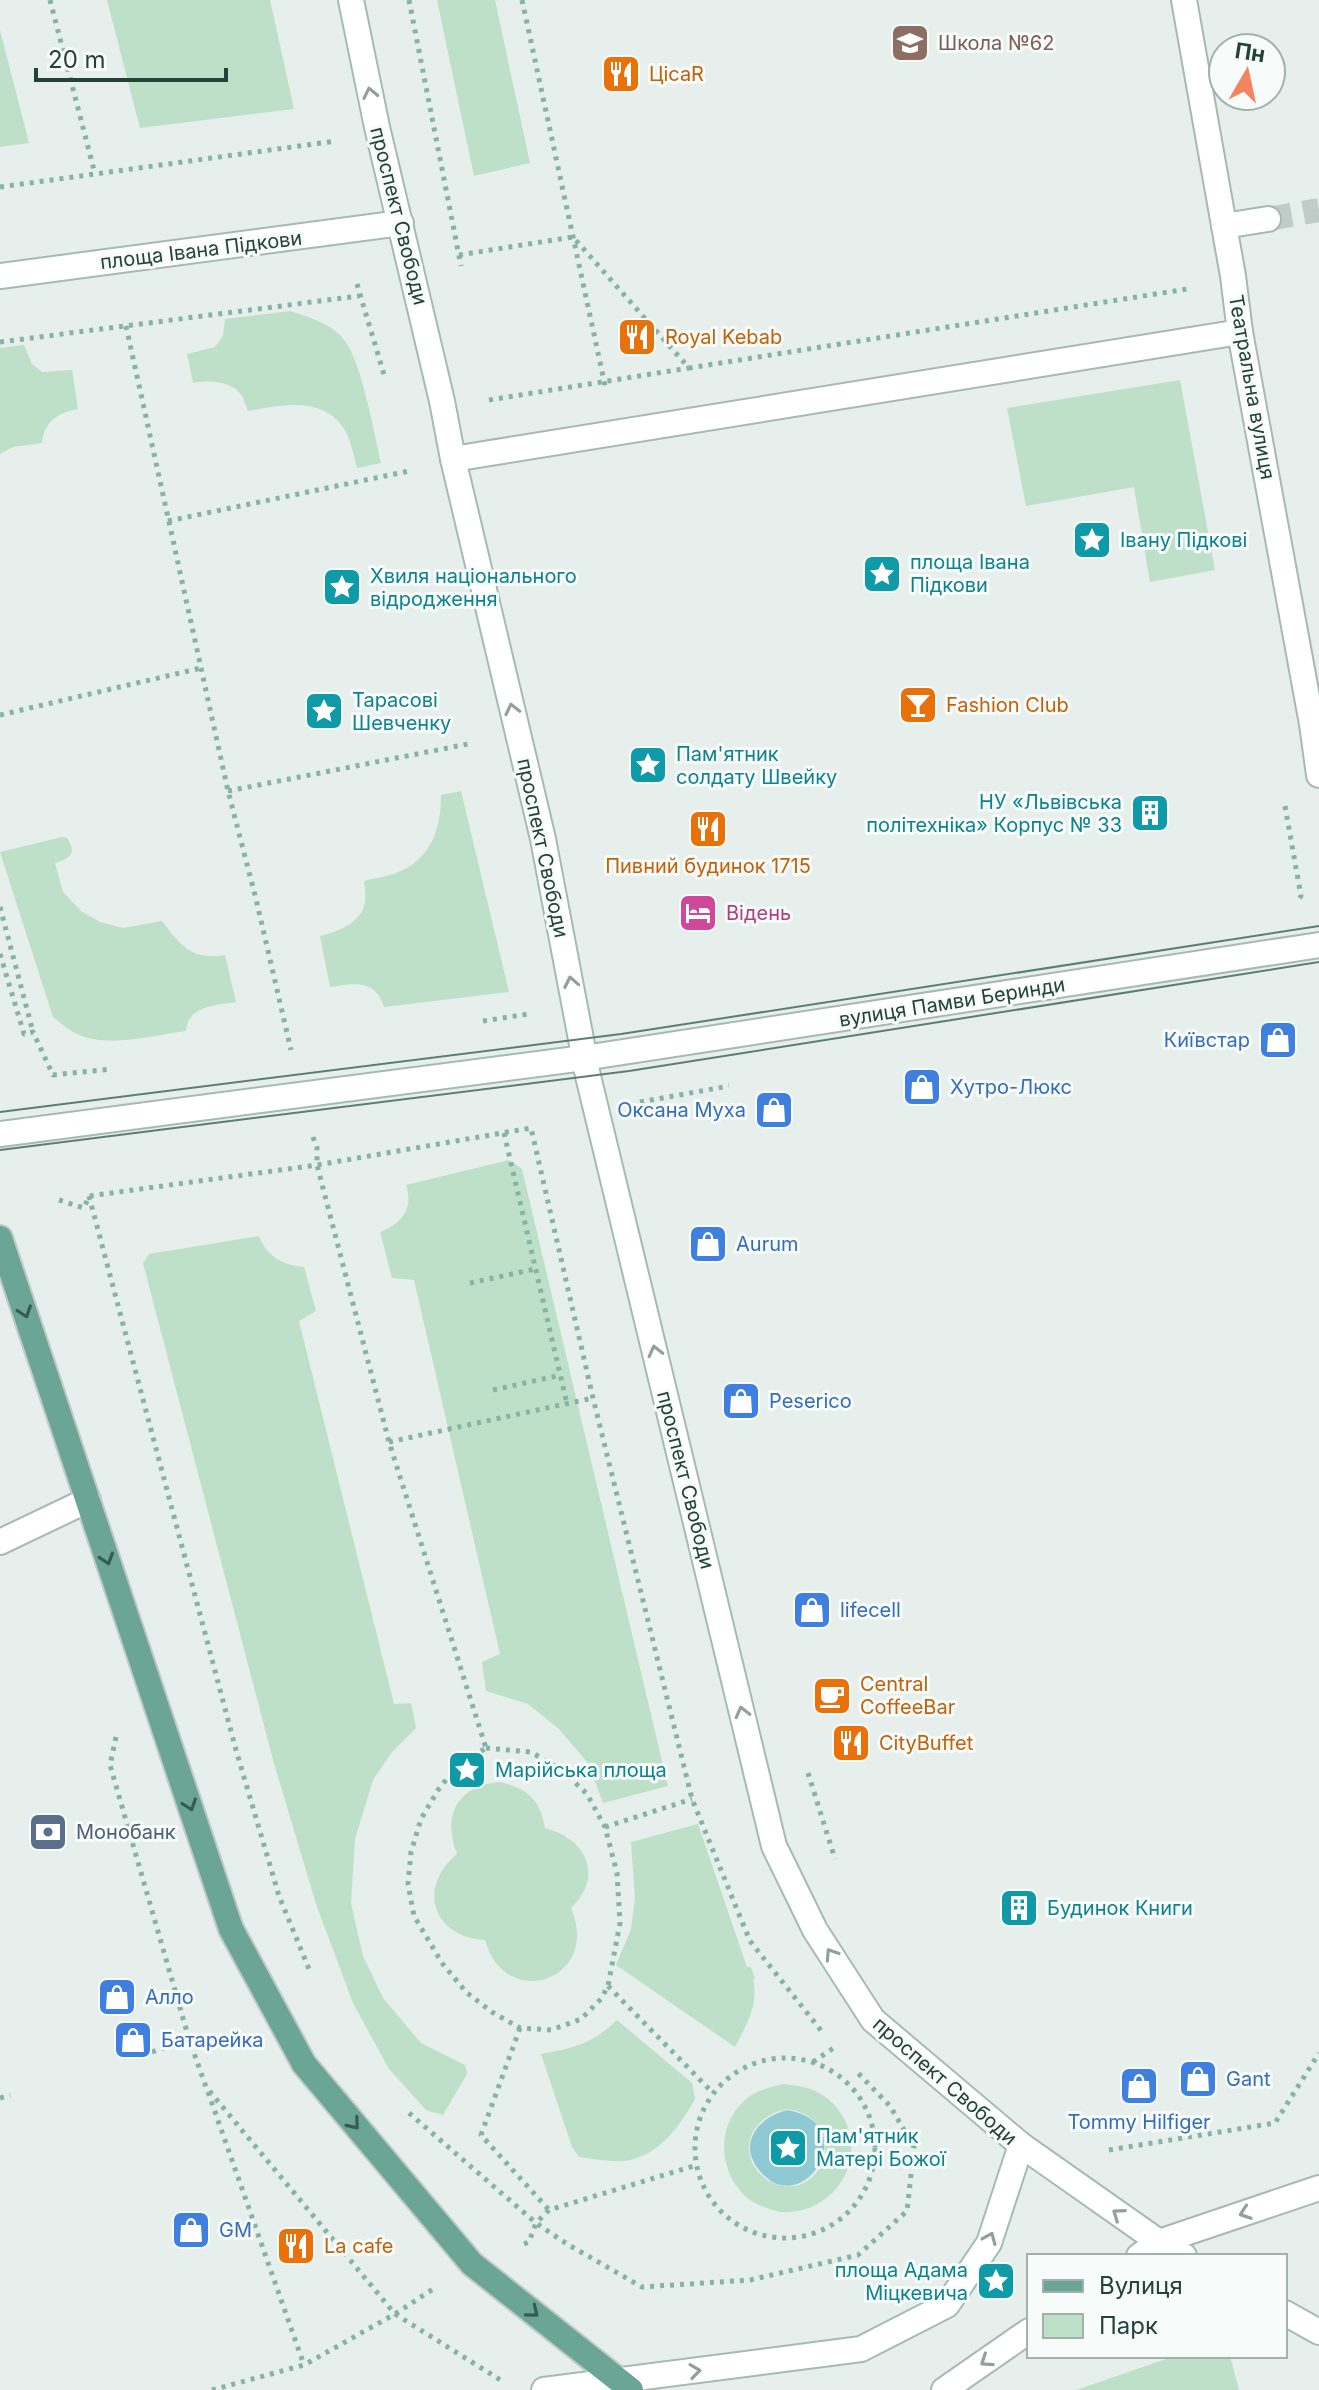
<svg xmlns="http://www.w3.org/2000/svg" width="1319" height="2390" font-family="Inter,sans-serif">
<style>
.green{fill:#bfe0c8;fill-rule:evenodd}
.water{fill:#8ec9d4}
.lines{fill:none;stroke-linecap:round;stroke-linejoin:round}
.street-tunnel{stroke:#bfccc8;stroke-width:24;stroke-dasharray:24 12;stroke-linecap:butt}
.lane-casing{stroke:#a8b8b2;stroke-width:28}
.street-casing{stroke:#a8b8b2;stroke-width:28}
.secondary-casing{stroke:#a4bbb3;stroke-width:28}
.primary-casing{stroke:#c2cac8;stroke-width:28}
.path{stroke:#86b3a5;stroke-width:5;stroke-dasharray:4 6;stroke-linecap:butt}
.lane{stroke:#fff;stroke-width:24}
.street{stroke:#fff;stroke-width:24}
.secondary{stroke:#fff;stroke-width:24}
.primary{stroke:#6aa596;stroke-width:24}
.tram{stroke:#5f7d75;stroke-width:2}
.oneway{stroke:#92a09c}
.oneway2{stroke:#365b51}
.labels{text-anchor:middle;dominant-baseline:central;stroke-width:6;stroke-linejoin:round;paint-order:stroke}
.education-label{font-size:20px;fill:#785e54;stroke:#f7fbf9;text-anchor:start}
.food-label{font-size:20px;fill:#c56008;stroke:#f7fbf9;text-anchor:start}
.street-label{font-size:20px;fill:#24423a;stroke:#f7fbf9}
.culture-label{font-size:20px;fill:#0d838f;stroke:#f7fbf9;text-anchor:start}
.hotel-label{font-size:20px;fill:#b23c85;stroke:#f7fbf9;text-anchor:start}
.shop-label{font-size:20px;fill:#366cbe;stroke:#f7fbf9;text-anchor:start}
.service-label{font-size:20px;fill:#4e5e75;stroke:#f7fbf9;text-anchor:start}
</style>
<rect width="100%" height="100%" fill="#e6efeb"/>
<!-- green -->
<g class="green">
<polygon points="107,0 270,0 294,109 140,128"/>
<polygon points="437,0 495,0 530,163 474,176"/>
<polygon points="0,30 29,143 0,147"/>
<path d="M290,311C309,317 333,324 345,341C362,364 374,433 381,463L357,468C354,456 351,442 346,432C325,395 282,405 248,411C246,406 243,396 239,392C228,381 207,380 193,383L187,354L215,347L223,336L225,319Z"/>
<path d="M24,345L32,364L42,372L72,370L78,409C58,412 44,422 42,443L13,447L0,454V348Z"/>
<polygon points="1180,380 1215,570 1150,582 1134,487 1026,506 1007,408"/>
<path d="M461,791L509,992L384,1007C376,979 354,983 330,987L320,936C338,932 363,922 365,901C366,895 365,887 364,881C375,878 386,877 396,873C431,860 441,829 441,795Z"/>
<path d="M62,837L67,838C78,854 69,859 55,863L63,892L81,911L100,922L123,928L162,921C180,945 192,961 225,955L236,1002C217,1005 187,1006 186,1031C152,1035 105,1050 73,1032C66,1028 60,1022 53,1017L0,852Z"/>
<path d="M509,1160L522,1169L668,1786L603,1803L588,1763L559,1729L528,1704L486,1691L482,1662L500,1654L414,1280L392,1278L380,1232C402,1224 414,1208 406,1185Z"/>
<path d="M259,1236C267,1257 283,1265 304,1267L316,1311L299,1321L394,1704L411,1703L416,1728L392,1752L373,1780L355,1839L351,1903L363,1956L383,1998L421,2043L465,2065L467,2074L443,2115L426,2110L389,2069L353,2003L316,1904L273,1760L143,1263L149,1254Z"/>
<path d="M499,1782C527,1788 540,1799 545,1828C587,1839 604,1876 571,1908C602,1980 505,2013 485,1940C432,1937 417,1887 457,1854C442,1816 457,1786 499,1782Z"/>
<path d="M698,1824L747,1967H751L755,1979L753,1980C759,2005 746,2026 735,2047L616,1965L631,1929L635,1898L631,1842Z"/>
<path d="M617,2020L692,2083L695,2099C680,2126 658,2157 624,2161C610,2162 594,2159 579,2157L572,2147L541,2054C574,2048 592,2044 617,2020Z"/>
<path d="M784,2084C798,2086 812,2087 824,2096C867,2127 857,2189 809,2208C798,2212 784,2214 773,2210C759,2206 746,2200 738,2188C718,2161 719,2123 745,2100C756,2090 771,2087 784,2084ZM787,2109C853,2119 824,2204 773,2183C764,2179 756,2171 752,2162C741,2134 763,2114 787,2109Z"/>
<polygon points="1175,2356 1230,2356 1239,2390 1076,2390"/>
</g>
<!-- water -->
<path class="water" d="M787,2110C866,2123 802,2224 759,2170C737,2143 759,2117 787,2110Z"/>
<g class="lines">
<!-- street-tunnel -->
<polyline class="street-tunnel" points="1268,219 1319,210"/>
<!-- lane casing -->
<g class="lane-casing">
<g id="lane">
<polyline points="0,1542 88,1500"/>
<polyline points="1139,2256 1159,2242"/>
<polyline points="944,2390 1029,2331"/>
</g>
</g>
<!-- street casing -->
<g class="street-casing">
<g id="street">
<polyline points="1184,0 1233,276 1240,332 1312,724 1319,775"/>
<polyline points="1224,226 1268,219"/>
<polyline points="453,459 1240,332"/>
<polyline points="584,1058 1319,945"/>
<polyline points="1159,2242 1319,2188"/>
</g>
</g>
<!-- secondary casing -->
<g class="secondary-casing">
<g id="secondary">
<polyline points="351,0 377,127 442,401 453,459 543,839 588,1076 774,1846 815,1930 873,2020 1021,2145 1159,2242 1184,2256"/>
<polyline points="0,276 401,223"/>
<polyline points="0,1134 584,1058"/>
<polyline points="1285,2313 1319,2332"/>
<polyline points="544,2390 861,2349 947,2305 989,2243 1021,2145"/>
</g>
</g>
<!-- primary casing -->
<g class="primary-casing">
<polyline id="primary" points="0,1238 231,1929 304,2064 472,2264 631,2390"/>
</g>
<!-- path -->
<g class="path">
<polyline points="50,0 95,174"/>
<polyline points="409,0 461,266"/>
<polyline points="522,0 606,390"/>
<polyline points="0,187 336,141"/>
<polyline points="459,255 573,237 689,368 1187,289"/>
<polyline points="357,284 385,378"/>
<polyline points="126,326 228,791 256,899 291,1050"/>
<polyline points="0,342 359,296"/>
<polyline points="489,400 689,368"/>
<polyline points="168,521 409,471"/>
<polyline points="0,715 201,668"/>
<polyline points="228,791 473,743"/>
<polyline points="1285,806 1301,896 1297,901"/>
<polyline points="0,907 33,1032"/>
<polyline points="0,954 24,1034 33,1032 53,1075 112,1069"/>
<polyline points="483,1021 528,1014"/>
<polyline points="640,1102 729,1086"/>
<polyline points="504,1133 567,1404"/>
<polyline points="313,1137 317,1148 317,1165 389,1442 486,1748"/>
<polyline points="89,1196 236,1750 279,1896 309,1969"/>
<polyline points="59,1200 84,1208 89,1196 317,1165 531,1128 593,1398 692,1799 750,1941 823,2033"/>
<polyline points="470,1283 535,1269"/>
<polyline points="493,1390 561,1375"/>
<polyline points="389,1442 593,1398"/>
<polyline points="116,1737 110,1765 189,2039 206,2087 395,2314 502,2381"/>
<polygon points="486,1748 531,1752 563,1771 587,1794 605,1827 617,1873 620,1923 608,1986 601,1999 581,2019 551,2030 520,2028 492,2012 466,1992 442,1963 414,1916 408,1884 411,1852 421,1819 438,1790 458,1765"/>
<polyline points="808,1773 835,1859"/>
<polyline points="605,1827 692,1799"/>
<polyline points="608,1986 713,2093"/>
<polyline points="520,2028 481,2135 549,2210"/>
<polyline points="152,2052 189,2039"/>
<circle cx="785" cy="2148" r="90"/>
<polyline points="813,2062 835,2047"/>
<polyline points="208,2092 304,2365"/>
<polyline points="0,2098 10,2095"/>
<polyline points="409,2113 536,2223 567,2244 642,2287 750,2280 858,2255 907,2211 914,2147 890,2106 856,2071"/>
<polyline points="1109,2150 1275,2123 1319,2053"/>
<polyline points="524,2244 529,2242 536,2223 549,2210 697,2165"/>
<polyline points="212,2390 304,2365 395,2314 433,2289"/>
</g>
<!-- lane -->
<use href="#lane" class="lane"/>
<!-- street -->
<use href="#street" class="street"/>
<!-- secondary -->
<use href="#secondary" class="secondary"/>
<!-- primary -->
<use href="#primary" class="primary"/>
<!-- tram -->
<g class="tram">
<polyline points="0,1112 621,1034 1319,926"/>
<polyline points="0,1150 629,1071 1319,962"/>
</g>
</g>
<!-- one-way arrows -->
<defs><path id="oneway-chevron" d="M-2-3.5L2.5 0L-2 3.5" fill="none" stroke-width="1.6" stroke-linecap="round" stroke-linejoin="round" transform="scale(2)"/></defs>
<g class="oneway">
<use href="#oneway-chevron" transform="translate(370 93) rotate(-102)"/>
<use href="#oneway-chevron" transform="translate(512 709) rotate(-103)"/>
<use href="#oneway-chevron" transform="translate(571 982) rotate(-101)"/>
<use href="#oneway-chevron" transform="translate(655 1351) rotate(-104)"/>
<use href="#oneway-chevron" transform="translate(742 1712) rotate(-104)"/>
<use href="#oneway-chevron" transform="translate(831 1954) rotate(-123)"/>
<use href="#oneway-chevron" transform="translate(1245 2213) rotate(161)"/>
<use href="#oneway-chevron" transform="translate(1118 2214) rotate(-145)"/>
<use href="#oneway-chevron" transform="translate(990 2238) rotate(-67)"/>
<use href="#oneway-chevron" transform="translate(986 2361) rotate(146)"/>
<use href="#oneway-chevron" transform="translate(695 2371) rotate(-8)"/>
</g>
<g class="oneway2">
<use href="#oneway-chevron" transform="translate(25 1312) rotate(71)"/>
<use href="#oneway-chevron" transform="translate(107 1559) rotate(72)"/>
<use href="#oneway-chevron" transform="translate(190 1805) rotate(71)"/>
<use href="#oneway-chevron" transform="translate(354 2124) rotate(50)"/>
<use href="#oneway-chevron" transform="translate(533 2312) rotate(39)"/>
</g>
<!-- icons -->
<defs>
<g id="school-square" transform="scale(2)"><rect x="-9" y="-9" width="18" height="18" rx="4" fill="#8d6e63" stroke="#f7fbf9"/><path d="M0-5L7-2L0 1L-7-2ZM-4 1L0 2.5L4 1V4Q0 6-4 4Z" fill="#fff"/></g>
<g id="restaurant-square" transform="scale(2)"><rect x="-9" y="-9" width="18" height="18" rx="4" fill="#e8710a" stroke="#f7fbf9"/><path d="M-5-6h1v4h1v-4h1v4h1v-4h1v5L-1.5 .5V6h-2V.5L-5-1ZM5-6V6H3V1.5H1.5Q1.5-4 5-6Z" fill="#fff"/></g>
<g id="sight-square" transform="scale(2)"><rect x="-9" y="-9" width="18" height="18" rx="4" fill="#0f9aa8" stroke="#f7fbf9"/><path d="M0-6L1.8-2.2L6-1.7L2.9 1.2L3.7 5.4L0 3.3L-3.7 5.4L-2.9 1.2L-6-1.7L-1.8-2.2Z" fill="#fff"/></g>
<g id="bar-square" transform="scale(2)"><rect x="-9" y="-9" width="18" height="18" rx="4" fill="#e8710a" stroke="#f7fbf9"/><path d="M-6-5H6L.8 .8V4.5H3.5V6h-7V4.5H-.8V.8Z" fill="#fff"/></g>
<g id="building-square" transform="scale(2)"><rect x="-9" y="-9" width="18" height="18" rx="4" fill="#0f9aa8" stroke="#f7fbf9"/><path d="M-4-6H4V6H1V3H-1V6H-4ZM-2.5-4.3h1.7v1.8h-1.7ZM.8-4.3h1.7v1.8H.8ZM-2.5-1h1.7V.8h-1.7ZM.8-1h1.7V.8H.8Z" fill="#fff"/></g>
<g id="hotel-square" transform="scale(2)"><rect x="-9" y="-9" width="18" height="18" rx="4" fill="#d1479c" stroke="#f7fbf9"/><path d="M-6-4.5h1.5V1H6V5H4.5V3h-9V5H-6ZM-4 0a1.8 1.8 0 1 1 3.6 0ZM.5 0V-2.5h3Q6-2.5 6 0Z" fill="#fff"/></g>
<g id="shop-square" transform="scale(2)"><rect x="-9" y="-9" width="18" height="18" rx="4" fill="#3f7fe0" stroke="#f7fbf9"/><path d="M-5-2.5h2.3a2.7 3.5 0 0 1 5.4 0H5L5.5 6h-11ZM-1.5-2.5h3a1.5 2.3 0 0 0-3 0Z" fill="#fff"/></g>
<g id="cafe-square" transform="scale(2)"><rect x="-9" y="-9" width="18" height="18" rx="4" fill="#e8710a" stroke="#f7fbf9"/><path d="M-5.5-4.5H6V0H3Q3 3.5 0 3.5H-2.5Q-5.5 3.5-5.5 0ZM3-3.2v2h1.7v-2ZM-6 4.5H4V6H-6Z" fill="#fff"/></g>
<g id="bank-square" transform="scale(2)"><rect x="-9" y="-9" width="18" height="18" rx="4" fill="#5c6f8a" stroke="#f7fbf9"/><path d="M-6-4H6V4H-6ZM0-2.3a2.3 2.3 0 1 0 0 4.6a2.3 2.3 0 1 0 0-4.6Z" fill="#fff"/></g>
</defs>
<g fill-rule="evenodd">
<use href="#school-square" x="910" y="43"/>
<use href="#restaurant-square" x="621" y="74"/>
<use href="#restaurant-square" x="637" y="337"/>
<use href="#sight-square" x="1092" y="540"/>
<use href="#sight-square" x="882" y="574"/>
<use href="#sight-square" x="342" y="587"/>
<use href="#bar-square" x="918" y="705"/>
<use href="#sight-square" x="324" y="711"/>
<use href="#sight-square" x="648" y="765"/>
<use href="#building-square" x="1150" y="813"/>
<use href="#restaurant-square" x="708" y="829"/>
<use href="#hotel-square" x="698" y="913"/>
<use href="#shop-square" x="1278" y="1040"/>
<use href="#shop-square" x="922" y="1087"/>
<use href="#shop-square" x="774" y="1110"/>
<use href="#shop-square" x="708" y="1244"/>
<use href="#shop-square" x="741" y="1401"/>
<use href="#shop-square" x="812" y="1610"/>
<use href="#cafe-square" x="832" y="1696"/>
<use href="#restaurant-square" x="851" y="1743"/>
<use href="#sight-square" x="467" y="1770"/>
<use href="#bank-square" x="48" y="1832"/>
<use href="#building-square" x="1019" y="1908"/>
<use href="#shop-square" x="117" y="1997"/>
<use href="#shop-square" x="133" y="2040"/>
<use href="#shop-square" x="1198" y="2079"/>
<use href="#shop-square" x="1139" y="2086"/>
<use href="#sight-square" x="788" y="2148"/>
<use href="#shop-square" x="191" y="2230"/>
<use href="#restaurant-square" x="296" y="2246"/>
<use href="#sight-square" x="996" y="2281"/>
</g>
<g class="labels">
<!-- education labels -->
<g class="education-label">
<text x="938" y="43">Школа №62</text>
</g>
<!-- food labels -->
<g class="food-label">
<text x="649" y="74">ЦісаR</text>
<text x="665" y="337">Royal Kebab</text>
<text x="946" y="705">Fashion Club</text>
<text x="708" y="866" text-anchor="middle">Пивний будинок 1715</text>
<text x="860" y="1684">Central<tspan x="860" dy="23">CoffeeBar</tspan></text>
<text x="879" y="1743">CityBuffet</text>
<text x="324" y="2246">La cafe</text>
</g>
<!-- street labels -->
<g class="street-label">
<text transform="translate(399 216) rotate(76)">проспект Свободи</text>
<text transform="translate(201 250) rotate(-7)">площа Івана Підкови</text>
<text transform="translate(1252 387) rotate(80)">Театральна вулиця</text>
<text transform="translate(543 848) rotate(78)">проспект Свободи</text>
<text transform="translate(952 1002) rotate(-9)">вулиця Памви Беринди</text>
<text transform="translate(686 1480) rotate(76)">проспект Свободи</text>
<text transform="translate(945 2081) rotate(41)">проспект Свободи</text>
</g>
<!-- culture labels -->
<g class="culture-label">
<text x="1120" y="540">Івану Підкові</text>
<text x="910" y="562">площа Івана<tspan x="910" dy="23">Підкови</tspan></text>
<text x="370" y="576">Хвиля національного<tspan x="370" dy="23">відродження</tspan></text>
<text x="352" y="700">Тарасові<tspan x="352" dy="23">Шевченку</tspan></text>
<text x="676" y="754">Пам'ятник<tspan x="676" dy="23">солдату Швейку</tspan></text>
<text x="1122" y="802" text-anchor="end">НУ «Львівська<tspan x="1122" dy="23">політехніка» Корпус № 33</tspan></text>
<text x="495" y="1770">Марійська площа</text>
<text x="1047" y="1908">Будинок Книги</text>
<text x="816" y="2136">Пам'ятник<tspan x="816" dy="23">Матері Божої</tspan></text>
<text x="968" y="2270" text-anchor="end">площа Адама<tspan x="968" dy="23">Міцкевича</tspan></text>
</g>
<!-- hotel labels -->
<g class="hotel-label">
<text x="726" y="913">Відень</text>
</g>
<!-- shop labels -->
<g class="shop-label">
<text x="1250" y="1040" text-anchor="end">Київстар</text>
<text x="950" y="1087">Хутро-Люкс</text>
<text x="746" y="1110" text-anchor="end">Оксана Муха</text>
<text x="736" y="1244">Aurum</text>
<text x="769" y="1401">Peserico</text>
<text x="840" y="1610">lifecell</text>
<text x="145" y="1997">Алло</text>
<text x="161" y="2040">Батарейка</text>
<text x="1226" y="2079">Gant</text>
<text x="1139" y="2122" text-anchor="middle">Tommy Hilfiger</text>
<text x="219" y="2230">GM</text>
</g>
<!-- service labels -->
<g class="service-label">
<text x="76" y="1832">Монобанк</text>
</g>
</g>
<!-- legend -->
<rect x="1027" y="2254" width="260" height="104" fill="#f7fbf9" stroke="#a3b1ad" stroke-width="2"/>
<rect x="1043" y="2280" width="40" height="12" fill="#6aa596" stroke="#a3b1ad" stroke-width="2"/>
<text x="1099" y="2294" font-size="24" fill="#24423a">Вулиця</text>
<rect x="1043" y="2314" width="40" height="24" fill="#bfe0c8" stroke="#a3b1ad" stroke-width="2"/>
<text x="1099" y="2334" font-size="24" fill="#24423a">Парк</text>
<!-- north arrow -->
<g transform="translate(1247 72) rotate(9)"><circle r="38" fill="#f7fbf9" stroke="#a3b1ad" stroke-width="2"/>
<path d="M0-6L14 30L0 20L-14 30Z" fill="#f4845f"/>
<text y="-12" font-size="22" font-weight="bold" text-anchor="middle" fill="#24423a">Пн</text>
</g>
<!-- scale -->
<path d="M36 68v12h190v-12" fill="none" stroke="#24423a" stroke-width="4"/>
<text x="48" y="68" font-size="24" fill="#24423a" stroke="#f7fbf9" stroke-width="6" paint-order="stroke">20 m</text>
</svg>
